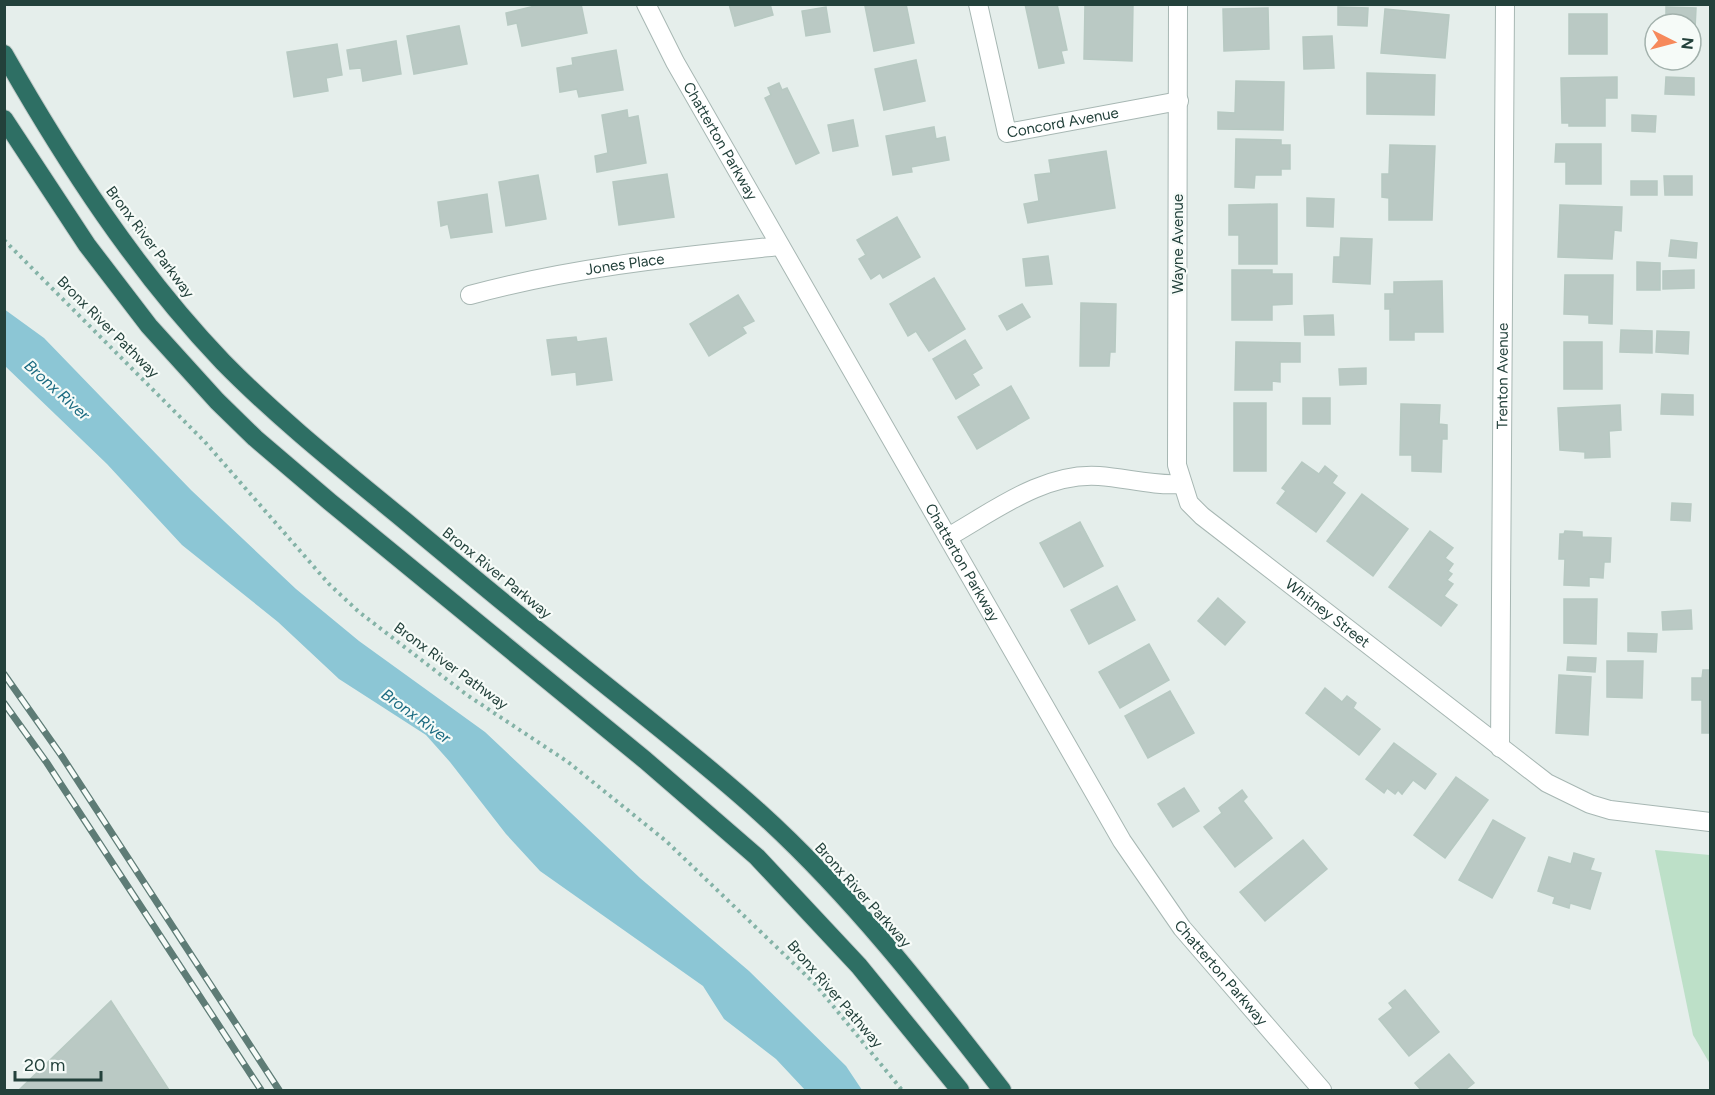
<svg xmlns="http://www.w3.org/2000/svg" width="1715" height="1095" font-family="Figtree,sans-serif">
<style>
.green{fill:#bde0c8}
.water{fill:#8cc6d5}
.building{fill:#bac9c4;stroke:#b7c9c2;stroke-width:1.5}
.lines{fill:none;stroke-linecap:round;stroke-linejoin:round}
.minor-casing{stroke:#a7b7b3;stroke-width:20}
.highway-casing{stroke:#c1cac8;stroke-width:20}
.path{stroke:#84b3a7;stroke-width:4;stroke-dasharray:3 4.5;stroke-linecap:butt}
.minor{stroke:#fff;stroke-width:18}
.highway{stroke:#2e6f64;stroke-width:18}
.rail-casing{stroke:#5e7c76;stroke-width:7}
.rail{stroke:#f6fbf8;stroke-width:4.5;stroke-dasharray:14;stroke-linecap:butt}
.labels{text-anchor:middle;dominant-baseline:central;stroke-width:4.5;stroke-linejoin:round;paint-order:stroke}
.street-label{font-size:15px;fill:#23413b;stroke:#f6fbf8}
.water-label{font-size:16px;font-style:italic;fill:#1a6a80;stroke:#f6fbf8}
</style>
<rect width="100%" height="100%" fill="#e5eeeb"/>
<!-- green -->
<polygon class="green" points="1655,850 1710,855 1710,1064 1693,1035"/>
<!-- water -->
<polygon class="water" points="4,309 44,338 191,490 296,589 359,641 485,732 640,878 749,971 846,1066 862,1090 805,1090 776,1059 724,1019 703,986 540,871 506,834 450,762 426,735 339,679 278,622 182,545 107,464 5,366"/>
<!-- building -->
<g class="building">
<polygon points="543,4 581,4 587,33 522,46 517,23 508,25 506,13"/>
<polygon points="729,4 770,4 773,15 735,26"/>
<polygon points="874,4 906,4 914,43 874,51 865,6"/>
<polygon points="1025,4 1057,4 1067,50 1061,51 1064,63 1039,68"/>
<polygon points="1085,4 1133,4 1132,61 1084,59"/>
<polygon points="826,7 830,32 806,36 802,11"/>
<polygon points="1338,7 1368,8 1367,26 1338,25"/>
<polygon points="1666,7 1696,8 1695,29 1691,28 1691,24 1666,24"/>
<polygon points="1268,8 1269,49 1224,51 1223,9"/>
<polygon points="1385,9 1449,15 1445,58 1381,53"/>
<rect x="1569" y="14" width="38" height="40"/>
<polygon points="459,26 467,64 414,74 407,36"/>
<polygon points="1332,36 1334,68 1304,69 1303,37"/>
<polygon points="396,41 401,74 363,81 361,68 350,69 347,50"/>
<polygon points="337,44 342,75 326,78 328,91 294,97 287,52"/>
<polygon points="616,50 623,90 579,97 577,89 560,92 557,68 573,65 572,58"/>
<polygon points="916,60 925,101 884,110 875,69"/>
<polygon points="1367,73 1435,75 1434,115 1367,114"/>
<polygon points="1617,77 1617,98 1605,98 1605,126 1569,126 1569,123 1562,123 1561,78"/>
<polygon points="1666,77 1694,78 1694,95 1665,94"/>
<polygon points="1236,81 1284,82 1283,130 1218,129 1218,112 1235,113"/>
<polygon points="779,83 782,90 787,88 819,153 796,164 765,98 771,95 768,88"/>
<polygon points="627,110 628,118 638,116 646,163 597,172 595,156 608,153 602,115"/>
<polygon points="1632,115 1656,116 1655,132 1632,131"/>
<polygon points="853,120 858,146 833,151 828,125"/>
<polygon points="934,127 936,139 945,137 949,160 911,167 912,172 893,175 886,136"/>
<polygon points="1236,139 1281,140 1281,145 1290,145 1290,169 1281,169 1281,175 1255,175 1254,188 1235,187"/>
<polygon points="1556,144 1601,144 1601,184 1566,184 1566,162 1555,162"/>
<polygon points="1390,145 1435,146 1432,220 1389,220 1389,198 1382,197 1382,174 1389,174"/>
<polygon points="1106,151 1115,208 1028,223 1024,204 1039,201 1035,175 1051,173 1049,160"/>
<polygon points="667,174 674,217 619,225 613,182"/>
<polygon points="538,175 546,219 506,226 499,182"/>
<polygon points="1664,176 1692,176 1692,195 1665,195"/>
<rect x="1631" y="181" width="26" height="14"/>
<polygon points="487,194 492,232 451,238 448,224 441,226 438,202"/>
<polygon points="1307,198 1334,199 1333,227 1307,226"/>
<polygon points="1277,204 1277,264 1239,264 1239,235 1229,235 1229,205"/>
<polygon points="1560,205 1622,207 1621,231 1614,230 1612,259 1558,257"/>
<polygon points="897,217 920,257 883,278 880,273 871,279 859,259 866,255 857,240"/>
<polygon points="1341,238 1372,239 1370,284 1333,282 1334,257 1340,257"/>
<polygon points="1671,240 1697,243 1696,258 1669,256"/>
<polygon points="1048,256 1052,284 1026,286 1023,259"/>
<polygon points="1637,262 1660,263 1660,290 1637,290"/>
<polygon points="1232,270 1272,270 1272,274 1292,274 1292,304 1272,305 1272,320 1232,320"/>
<polygon points="1694,270 1694,288 1663,289 1663,271"/>
<polygon points="1565,275 1613,275 1612,324 1589,323 1589,315 1564,314"/>
<polygon points="934,278 965,329 929,351 916,331 908,336 890,304"/>
<polygon points="1442,281 1443,332 1414,332 1414,340 1390,340 1390,309 1385,309 1385,294 1394,294 1394,282"/>
<polygon points="738,295 754,321 742,327 746,333 709,356 690,324"/>
<polygon points="1081,303 1116,304 1115,352 1110,352 1109,366 1080,366"/>
<polygon points="1022,304 1030,317 1007,330 999,316"/>
<polygon points="1333,315 1334,335 1305,335 1304,316"/>
<polygon points="1621,330 1652,331 1652,353 1620,352"/>
<polygon points="1657,331 1689,332 1688,354 1656,352"/>
<polygon points="576,337 577,342 606,338 612,380 577,385 576,372 552,375 547,340"/>
<polygon points="965,340 982,368 972,374 979,385 956,399 933,359"/>
<polygon points="1236,342 1300,343 1300,362 1280,362 1280,382 1272,381 1272,390 1235,390"/>
<rect x="1564" y="342" width="38" height="47"/>
<polygon points="1366,368 1366,384 1340,385 1339,369"/>
<polygon points="1011,386 1029,418 977,449 958,417"/>
<polygon points="1662,394 1693,395 1693,415 1661,414"/>
<rect x="1303" y="398" width="27" height="26"/>
<rect x="1234" y="403" width="32" height="68"/>
<polygon points="1401,404 1440,405 1439,424 1447,425 1447,439 1442,439 1441,472 1412,471 1412,455 1400,455"/>
<polygon points="1620,405 1621,430 1609,431 1610,457 1585,458 1585,452 1560,450 1558,408"/>
<polygon points="1302,462 1319,474 1325,466 1337,476 1332,483 1345,493 1316,532 1277,503 1286,491 1282,488"/>
<polygon points="1362,494 1408,529 1373,576 1327,541"/>
<polygon points="1672,503 1691,504 1690,521 1671,520"/>
<polygon points="1080,522 1103,566 1064,587 1040,543"/>
<polygon points="1430,531 1453,548 1445,558 1453,564 1448,571 1452,574 1447,580 1453,584 1444,596 1457,605 1441,626 1389,587"/>
<polygon points="1565,531 1582,532 1582,537 1611,538 1610,562 1604,562 1603,578 1589,577 1589,586 1564,585 1565,559 1559,559 1560,534 1564,534"/>
<polygon points="1117,586 1135,620 1089,644 1071,610"/>
<polygon points="1218,598 1245,622 1225,645 1198,621"/>
<polygon points="1564,599 1597,599 1596,644 1564,643"/>
<polygon points="1691,610 1692,629 1663,630 1662,612"/>
<polygon points="1628,633 1657,634 1656,652 1628,651"/>
<polygon points="1149,644 1169,680 1120,708 1099,672"/>
<polygon points="1568,657 1596,658 1595,672 1567,670"/>
<polygon points="1607,661 1643,661 1642,698 1607,697"/>
<polygon points="1703,670 1710,670 1710,733 1702,733 1702,700 1692,700 1692,678 1702,678"/>
<polygon points="1559,675 1591,677 1588,735 1556,733"/>
<polygon points="1325,688 1342,702 1347,696 1356,703 1353,708 1380,729 1359,755 1306,713"/>
<polygon points="1170,691 1194,733 1148,758 1125,716"/>
<polygon points="1394,743 1436,774 1425,789 1413,780 1402,794 1398,790 1395,794 1387,788 1384,793 1366,779"/>
<polygon points="1456,777 1488,800 1445,858 1414,835"/>
<polygon points="1184,788 1199,811 1173,827 1158,804"/>
<polygon points="1242,790 1247,797 1243,801 1272,838 1235,867 1204,827 1222,813 1219,808"/>
<polygon points="1493,820 1525,838 1492,898 1459,880"/>
<polygon points="1303,840 1327,869 1265,921 1240,892"/>
<polygon points="1574,853 1594,859 1590,870 1601,873 1590,909 1570,903 1569,908 1553,903 1555,897 1538,891 1549,857 1571,864"/>
<polygon points="1405,990 1439,1032 1409,1056 1379,1019 1393,1008 1389,1003"/>
<polygon points="111,1001 169,1090 19,1090"/>
<polygon points="1449,1054 1474,1083 1465,1090 1421,1090 1415,1083"/>
</g>
<g class="lines">
<!-- minor casing -->
<g class="minor-casing">
<g id="minor">
<path id="s1" d="M646,4L675,62L1122,841L1182,928L1322,1090"/>
<path id="s2" d="M978,4L1007,133L1179,101"/>
<path id="s3" d="M1178,4L1177,465L1189,503L1202,516L1547,783L1590,804L1610,810L1710,822"/>
<path id="s4" d="M470,295C572,267 675,257 780,246"/>
<path d="M948,537C994,511 1044,472 1099,476C1127,478 1152,486 1181,484"/>
<path id="s5" d="M1500,748L1505,4"/>
</g>
</g>
<!-- highway casing -->
<g class="highway-casing">
<g id="highway">
<path d="M4,54C66,163 136,271 223,362C279,419 342,469 404,520C458,565 512,610 567,654C631,706 697,756 758,811C850,894 927,993 1002,1090"/>
<polyline points="4,119 87,245 149,326 217,401 255,438 330,502 645,760 757,857 859,966 960,1090"/>
</g>
</g>
<!-- path -->
<polyline class="path" points="4,240 205,442 329,584 359,612 467,695 568,762 666,841 815,984 902,1090"/>
<!-- minor -->
<use href="#minor" class="minor"/>
<!-- highway -->
<use href="#highway" class="highway"/>
<!-- rail casing -->
<g class="rail-casing">
<g id="rail">
<polyline points="4,674 61,755 279,1090"/>
<polyline points="4,703 47,763 261,1090"/>
</g>
</g>
<!-- rail -->
<use href="#rail" class="rail"/>
</g>
<g class="labels">
<!-- street labels -->
<g class="street-label">
<text stroke="none"><textPath href="#s2" startOffset="189">Concord Avenue</textPath></text>
<text stroke="none"><textPath href="#s1" startOffset="156">Chatterton Parkway</textPath></text>
<text transform="translate(150 242) rotate(53)">Bronx River Parkway</text>
<text transform="translate(1178 244) rotate(-90)">Wayne Avenue</text>
<text stroke="none"><textPath href="#s4" startOffset="158">Jones Place</textPath></text>
<text transform="translate(108 327) rotate(45)">Bronx River Pathway</text>
<text stroke="none"><textPath href="#s5" startOffset="372">Trenton Avenue</textPath></text>
<text stroke="none"><textPath href="#s1" startOffset="642">Chatterton Parkway</textPath></text>
<text transform="translate(497 573) rotate(39)">Bronx River Parkway</text>
<text stroke="none"><textPath href="#s3" startOffset="678">Whitney Street</textPath></text>
<text transform="translate(451 666) rotate(36)">Bronx River Pathway</text>
<text transform="translate(863 895) rotate(48)">Bronx River Parkway</text>
<text stroke="none"><textPath href="#s1" startOffset="1128">Chatterton Parkway</textPath></text>
<text transform="translate(835 994) rotate(49)">Bronx River Pathway</text>
</g>
<!-- water labels -->
<g class="water-label">
<text transform="translate(57 390) rotate(42)">Bronx River</text>
<text transform="translate(416 716) rotate(36)">Bronx River</text>
</g>
</g>
<!-- border -->
<rect width="1715" height="1095" fill="none" stroke="#23413b" stroke-width="12"/>
<!-- north arrow -->
<g transform="translate(1673 42) rotate(96)"><circle r="28" fill="#f6fbf8" stroke="#a2b1ac" stroke-width="1.5"/>
<path d="M0-4.5L10 22L0 15L-10 22Z" fill="#f6895b"/>
<text y="-9" font-size="16" font-weight="bold" text-anchor="middle" fill="#23413b">N</text>
</g>
<!-- scale -->
<path d="M15 1071v9h86v-9" fill="none" stroke="#23413b" stroke-width="3"/>
<text x="24" y="1071" font-size="18" fill="#23413b" stroke="#f6fbf8" stroke-width="4.5" paint-order="stroke">20 m</text>
</svg>
